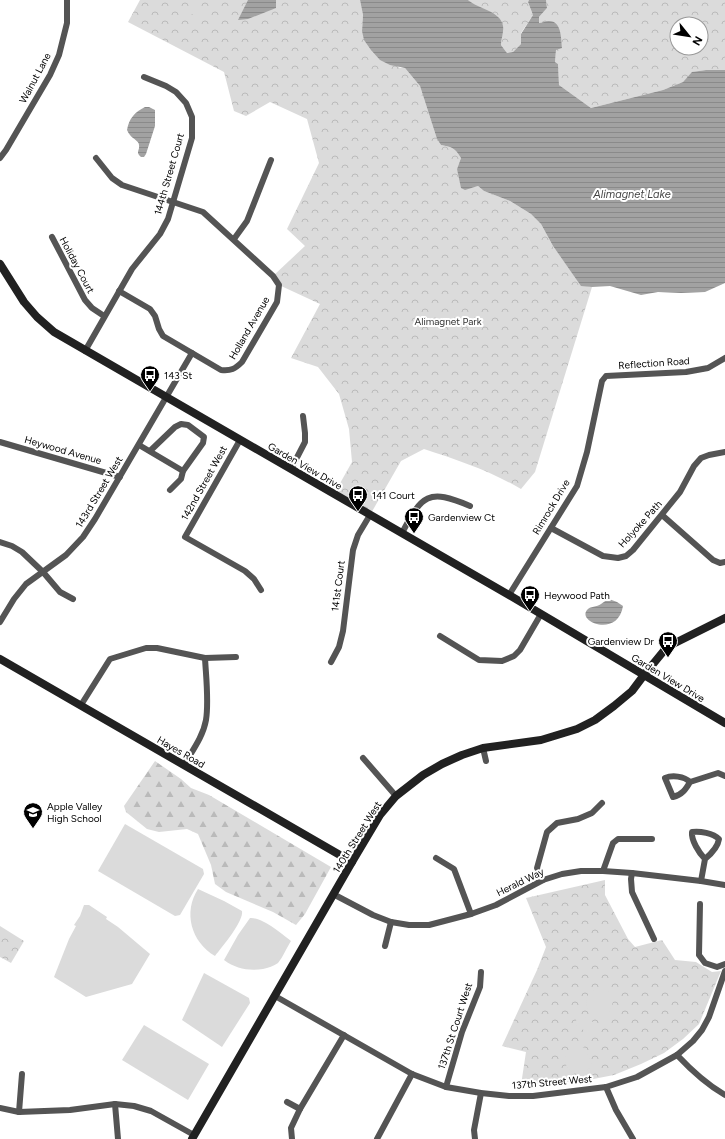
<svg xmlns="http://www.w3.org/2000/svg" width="725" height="1139" font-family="Figtree,sans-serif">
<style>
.forest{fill:url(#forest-firs)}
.park{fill:url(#park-crowns);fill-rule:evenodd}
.pitch{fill:#dbdbdb}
.water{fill:url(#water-rules)}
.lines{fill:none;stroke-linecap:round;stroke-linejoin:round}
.street{stroke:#545454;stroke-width:6}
.secondary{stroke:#212121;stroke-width:8}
.labels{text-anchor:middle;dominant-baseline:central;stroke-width:4;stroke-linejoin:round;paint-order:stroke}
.street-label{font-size:10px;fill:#000;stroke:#fff}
.park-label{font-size:10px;fill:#323232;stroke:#fff}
.poi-label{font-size:10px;fill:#000;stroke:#fff;text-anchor:start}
.water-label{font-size:11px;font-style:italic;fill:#434343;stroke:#fff}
</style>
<defs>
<pattern id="forest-firs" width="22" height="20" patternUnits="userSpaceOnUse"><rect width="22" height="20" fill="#dbdbdb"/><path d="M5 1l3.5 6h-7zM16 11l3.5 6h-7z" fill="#bababa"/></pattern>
<pattern id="park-crowns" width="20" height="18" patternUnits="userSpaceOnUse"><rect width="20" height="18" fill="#dbdbdb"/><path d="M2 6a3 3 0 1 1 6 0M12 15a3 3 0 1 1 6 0" fill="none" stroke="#bababa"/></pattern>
<pattern id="water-rules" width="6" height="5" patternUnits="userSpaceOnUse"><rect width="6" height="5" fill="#a2a2a2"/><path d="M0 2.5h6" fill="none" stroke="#8a8a8a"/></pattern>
</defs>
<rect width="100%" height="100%" fill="#fff"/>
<!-- forest -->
<polygon class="forest" points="155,761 181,779 191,788 209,795 331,867 305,914 296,925 273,912 226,892 215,884 211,865 198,834 187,829 159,832 147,829 126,812 124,806"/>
<!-- park -->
<g class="park">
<path d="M140,0H360L363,15L362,31L400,68H405L420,86L437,139L441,145C452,147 455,148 461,158L457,169L471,188L478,186L484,191L510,201L531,214L541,224L553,246L581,285L592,287L535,472L521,489C490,471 458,460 424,449L401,461L370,515L334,494L352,462L349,429L339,394L318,367L291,358L320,304L279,285L273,276L305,246L287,229L319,163L307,119L270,102L246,116L234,111L224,72L128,22Z"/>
<polygon points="468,0 529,0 528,2 533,15 521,33 521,44 513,52 507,53 501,45 503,27 487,11 474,5"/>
<path d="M546,0H725V70H706L693,72L683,82L663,90L591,108L559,85L558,64L555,62L556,49L548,21L542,23H539V17L547,8ZM677,24H701V48H677Z"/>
<polygon points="605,880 605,895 628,939 635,947 662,940 675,960 696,962 712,972 721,971 699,1024 683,1039 664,1053 641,1064 614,1075 583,1081 521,1085 526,1052 502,1046 537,970 546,947 526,898"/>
<polygon points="0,926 24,941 11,963 0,957"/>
</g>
<!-- pitch -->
<g class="pitch">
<polygon points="193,2 209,10 204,20 188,12"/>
<polygon points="125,824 203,869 204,874 180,915 175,916 98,871"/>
<path d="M198,889L224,901L242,911C244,921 222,947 215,956C191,942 183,912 198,889Z"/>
<polygon points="84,905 89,905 107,917 106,919 118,927 150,954 132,984 86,997 54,977 69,939 76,926 74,925 80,916"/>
<path d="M250,918C262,917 281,933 291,941C287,947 283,957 278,963C274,966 268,968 263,969C249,971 236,969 224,960L238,935Z"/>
<polygon points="204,973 249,998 250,1003 222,1047 182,1020"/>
<path d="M597,989C605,988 610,991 614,998L609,1015L608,1017H603L588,1009C584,1000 587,992 597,989Z"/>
<polygon points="580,1014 596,1024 590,1034 574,1024"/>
<polygon points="144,1025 209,1064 188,1100 122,1060"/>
<path d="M579,1046L585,1048L592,1064L590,1068C585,1070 579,1072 574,1072C563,1071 560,1049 579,1046Z"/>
</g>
<!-- water -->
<g class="water">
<polygon points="248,0 276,0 276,8 248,19 238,20"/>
<path d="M360,0H468C478,9 501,11 503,26C504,32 501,39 501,45L507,53L513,52L521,44V34L533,15L528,2L529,0H546L547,8L539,17V23C543,23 545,21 548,21C562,20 561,39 562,48L556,50L555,62L558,64L559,85L591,108L663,90L683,82L692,72L706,70H725V283L705,292L681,293L658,292L641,295L610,286L592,287L581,286L553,246L541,224L531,214L510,201L484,191L478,186L465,190L461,188L457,169L461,158C455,148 452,147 441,145L437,139L420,86L405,68L390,65L380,60L371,50L364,40L362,31L363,15Z"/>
<path d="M145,107H149L155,110V126L146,154L144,157H141C135,152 140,151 139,145C139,141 133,139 130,135C129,134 128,132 127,130C129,118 135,112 145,107Z"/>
<path d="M609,599L617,602L623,606C618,638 577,622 587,610C590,606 597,607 601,604C604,602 606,600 609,599Z"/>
</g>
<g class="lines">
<!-- street -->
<g class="street">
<polyline points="0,158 6,150 50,75 59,55 67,23 67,0"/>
<path d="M96,158L112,178L122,185L203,212L273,276L279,285L277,302L242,362C235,369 231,371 221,370L163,336L159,329L155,316L150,309L119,291"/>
<polyline points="52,237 85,300 92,308 104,316"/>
<polyline points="234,239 247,221 271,160"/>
<polyline points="85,351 132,269 160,234 168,219 192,138 192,117 186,103 176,92 166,86 144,77"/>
<polyline points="240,440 185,537 245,571 254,579 261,590"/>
<polyline points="0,442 120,477"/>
<polyline points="139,445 183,471"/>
<polyline points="150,451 175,427 181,424 188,425 204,437 203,443 183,471 181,479 170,490"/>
<polyline points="291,469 305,442 305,433 303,416"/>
<polyline points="662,515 713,560 720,563 725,562"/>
<polyline points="551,528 603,556 618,558 626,556 633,550 680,492 694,466 701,458 709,455 725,452"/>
<path d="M402,533C422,495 428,488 470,506"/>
<polyline points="0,542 12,546 22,552 43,572 60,592 73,599"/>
<polyline points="509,595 577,486 587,452 602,381 606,376 686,372 708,368 725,358"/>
<polyline points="0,622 14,599 26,584 66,555 83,537 95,519 192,353"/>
<polyline points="440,636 479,660 502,661 514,656 520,650 541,614"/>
<polyline points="331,662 339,647 343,631 353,550 358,535 370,515"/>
<polyline points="81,705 110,659 146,648 157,648 205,658 236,657"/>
<polyline points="483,748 486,761"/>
<polyline points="363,758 396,796"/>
<path d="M184,765C192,751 203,737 206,720C209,701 206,677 205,658"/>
<path d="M690,782C684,776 672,775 665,778L673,797C682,795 686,789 690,782L718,773L725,776"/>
<polyline points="436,858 454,869 471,914"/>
<polyline points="603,871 613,843 618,839 652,839"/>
<polyline points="632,873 631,879 632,892 654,939"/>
<polyline points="543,880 537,868 547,832 557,823 578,819 592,813 602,803"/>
<path d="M701,881L705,859C711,854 718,846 719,839C713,833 700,831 692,832C691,840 699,853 705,859"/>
<polyline points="333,894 373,915 391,922 409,925 429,925 471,914 496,905 543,880 562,874 581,871 603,871 632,873 701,881 725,885"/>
<polyline points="700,904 699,955 705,963 717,967 725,964"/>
<polyline points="385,946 391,922"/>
<polyline points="275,996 412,1074 446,1087 481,1093 509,1096 533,1096 606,1087 637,1077 677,1055 693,1041 702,1030 709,1017 725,971"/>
<path d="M677,1055C692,1071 706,1084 725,1095"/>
<polyline points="446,1087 462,1032 480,987 481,972"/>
<polyline points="606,1087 616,1110 633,1139"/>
<polyline points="287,1102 300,1109"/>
<polyline points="115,1104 118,1139"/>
<polyline points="0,1108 19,1112 70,1110 115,1104 134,1106 151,1111 194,1135"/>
<polyline points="19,1112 22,1074"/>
<polyline points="292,1139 291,1128 300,1109 344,1035"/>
<polyline points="377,1139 412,1074"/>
<polyline points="475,1139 474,1130 481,1093"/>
</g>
<!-- secondary -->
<g class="secondary">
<polyline points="0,264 24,302 37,317 54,332 509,595 725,723"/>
<polyline points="0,659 352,862"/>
<polyline points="192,1139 352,862 380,815 396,796 423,775 442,764 462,755 483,748 541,740 577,729 595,720 614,706 632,691 644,675 667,647 725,618"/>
</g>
</g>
<!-- icons -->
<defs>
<g id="bus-pin" transform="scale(1)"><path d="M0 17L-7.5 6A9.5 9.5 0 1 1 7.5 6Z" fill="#000" stroke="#fff"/><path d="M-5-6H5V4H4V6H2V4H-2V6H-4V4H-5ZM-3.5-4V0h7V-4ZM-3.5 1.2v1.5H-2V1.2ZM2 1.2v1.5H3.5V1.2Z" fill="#fff"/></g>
<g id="school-pin" transform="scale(1)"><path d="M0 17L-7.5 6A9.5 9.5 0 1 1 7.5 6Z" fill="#000" stroke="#fff"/><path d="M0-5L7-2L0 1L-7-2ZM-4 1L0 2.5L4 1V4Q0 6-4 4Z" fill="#fff"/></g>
</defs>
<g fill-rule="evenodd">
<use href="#bus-pin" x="150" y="375"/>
<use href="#bus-pin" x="358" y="495"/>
<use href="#bus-pin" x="414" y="517"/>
<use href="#bus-pin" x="530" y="595"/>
<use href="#bus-pin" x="668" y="641"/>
<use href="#school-pin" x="33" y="812"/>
</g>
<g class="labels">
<!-- street labels -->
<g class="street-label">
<text transform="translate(35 78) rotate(-62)">Walnut Lane</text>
<text transform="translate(169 174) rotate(-74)">144th Street Court</text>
<text transform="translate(77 265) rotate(62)">Holiday Court</text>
<text transform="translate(249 328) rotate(-60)">Holland Avenue</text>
<text transform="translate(654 363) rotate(-4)">Reflection Road</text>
<text transform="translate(63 450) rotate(16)">Heywood Avenue</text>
<text transform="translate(305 466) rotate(30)">Garden View Drive</text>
<text transform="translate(204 483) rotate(-61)">142nd Street West</text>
<text transform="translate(99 492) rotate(-59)">143rd Street West</text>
<text transform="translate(551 507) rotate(-59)">Rimrock Drive</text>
<text transform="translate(640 524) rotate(-48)">Holyoke Path</text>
<text transform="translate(338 586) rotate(-83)">141st Court</text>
<text transform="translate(668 678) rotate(31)">Garden View Drive</text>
<text transform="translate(181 752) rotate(30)">Hayes Road</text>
<text transform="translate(357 837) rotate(-58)">140th Street West</text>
<text transform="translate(520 882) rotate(-26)">Herald Way</text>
<text transform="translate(455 1026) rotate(-72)">137th St Court West</text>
<text transform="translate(552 1082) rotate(-5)">137th Street West</text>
</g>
<!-- park labels -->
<g class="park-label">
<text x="448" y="321">Alimagnet Park</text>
</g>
<!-- poi labels -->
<g class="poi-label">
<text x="164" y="375">143 St</text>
<text x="372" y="495">141 Court</text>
<text x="428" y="517">Gardenview Ct</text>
<text x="544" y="595">Heywood Path</text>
<text x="654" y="641" text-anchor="end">Gardenview Dr</text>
<text x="47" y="806">Apple Valley<tspan x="47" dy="12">High School</tspan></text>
</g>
<!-- water labels -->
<g class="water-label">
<text x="632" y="194">Alimagnet Lake</text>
</g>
</g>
<!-- north arrow -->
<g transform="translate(689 36) rotate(120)"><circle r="19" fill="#ffffff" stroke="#999999"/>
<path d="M0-3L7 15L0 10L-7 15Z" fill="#000000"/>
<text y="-6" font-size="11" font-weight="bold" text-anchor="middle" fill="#000000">N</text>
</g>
</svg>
